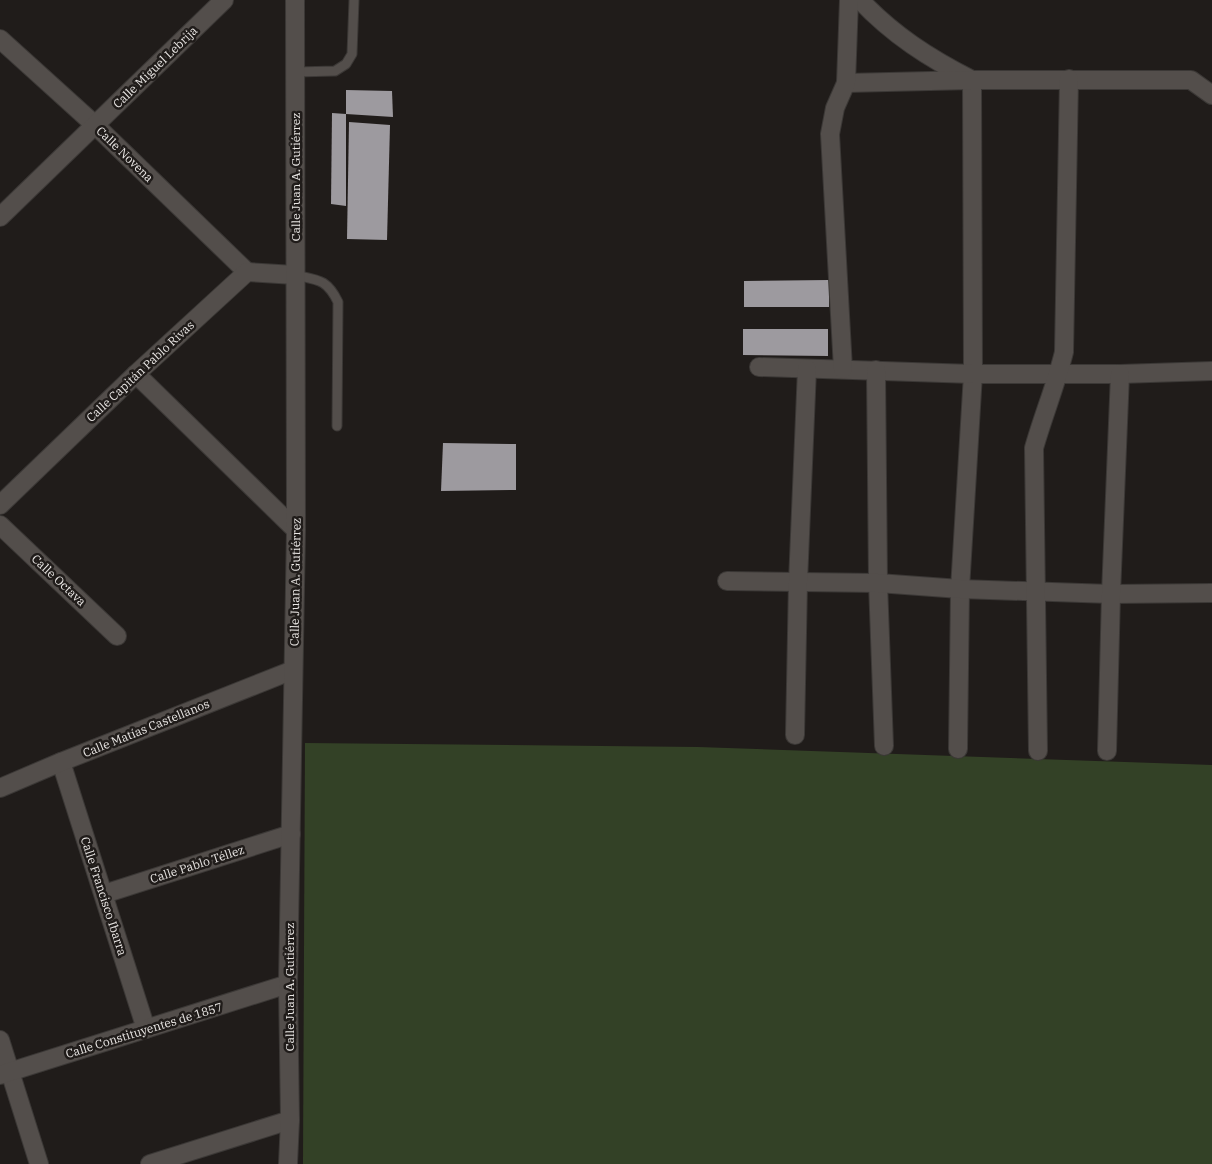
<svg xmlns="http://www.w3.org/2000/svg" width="1212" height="1164" font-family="'IBM Plex Serif',serif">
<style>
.green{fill:#334126}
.building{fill:#9d9a9f}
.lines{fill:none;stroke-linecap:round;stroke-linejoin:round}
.service-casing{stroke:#3b3836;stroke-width:11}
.minor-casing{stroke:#3b3836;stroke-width:20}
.service{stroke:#534e4b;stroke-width:9}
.minor{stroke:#534e4b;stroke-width:18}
.labels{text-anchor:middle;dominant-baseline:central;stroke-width:5;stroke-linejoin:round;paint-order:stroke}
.street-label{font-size:12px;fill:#eae7e5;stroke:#201c1a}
</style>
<rect width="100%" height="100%" fill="#201c1a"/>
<!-- green -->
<polygon class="green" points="305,743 698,747 1212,765 1212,1164 303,1164"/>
<!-- building -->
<g class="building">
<polygon points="346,90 392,91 393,117 346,114"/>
<polygon points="332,113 346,114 346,206 331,204"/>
<polygon points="349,122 390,125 387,240 347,239"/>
<polygon points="829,280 829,307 744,307 744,281"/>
<polygon points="743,329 828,329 828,356 743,355"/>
<polygon points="443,443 516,444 516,490 441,491"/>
</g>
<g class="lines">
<!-- service casing -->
<g class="service-casing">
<g id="service">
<polyline points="296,72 335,71 346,64 352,54 354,0"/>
<path d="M295,275C318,280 327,279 338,302L337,426"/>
</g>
</g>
<!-- minor casing -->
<g class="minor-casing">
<g id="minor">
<path d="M860,0C893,35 929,58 972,80L973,374L960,589L958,749"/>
<polyline points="0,39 95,125 247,272"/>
<polyline points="846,83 972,80 1191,80 1212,95"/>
<polyline points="0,217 224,0"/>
<polyline points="759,367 973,374 1120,374 1212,371"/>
<polyline points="843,369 830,134 835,108 846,83 849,0"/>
<polyline points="876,370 878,583 884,746"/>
<polyline points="136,374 296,530"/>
<polyline points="0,505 136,374 247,272 295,275"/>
<polyline points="0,525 117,636"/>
<polyline points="727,581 878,583 960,589 1111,594 1212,593"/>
<polyline points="795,735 798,582 807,369"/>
<path d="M1038,751L1034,448C1043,416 1056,385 1064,352L1069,79"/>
<polyline points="1107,751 1111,594 1120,374"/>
<polyline points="61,762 146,1029"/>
<polyline points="0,788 61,762 293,670"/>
<polyline points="104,894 291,834"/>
<polyline points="0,1040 39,1164"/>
<polyline points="0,1075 288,984"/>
<polyline points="150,1164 290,1120"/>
<polyline points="288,1164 290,1120 288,984 296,530 295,0"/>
</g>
</g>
<!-- service -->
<use href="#service" class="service"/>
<!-- minor -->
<use href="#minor" class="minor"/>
</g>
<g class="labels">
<!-- street labels -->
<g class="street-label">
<text transform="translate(155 67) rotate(-44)">Calle Miguel Lebrija</text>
<text transform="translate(125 154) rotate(44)">Calle Novena</text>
<text transform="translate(295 177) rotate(-90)">Calle Juan A. Gutiérrez</text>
<text transform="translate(140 371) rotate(-43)">Calle Capitán Pablo Rivas</text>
<text transform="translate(59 580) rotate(43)">Calle Octava</text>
<text transform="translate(295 582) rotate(-89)">Calle Juan A. Gutiérrez</text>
<text transform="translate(146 728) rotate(-22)">Calle Matías Castellanos</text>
<text transform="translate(197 864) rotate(-18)">Calle Pablo Téllez</text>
<text transform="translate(104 896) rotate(72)">Calle Francisco Ibarra</text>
<text transform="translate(289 987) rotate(-90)">Calle Juan A. Gutiérrez</text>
<text transform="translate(144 1030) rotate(-17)">Calle Constituyentes de 1857</text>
</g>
</g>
</svg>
